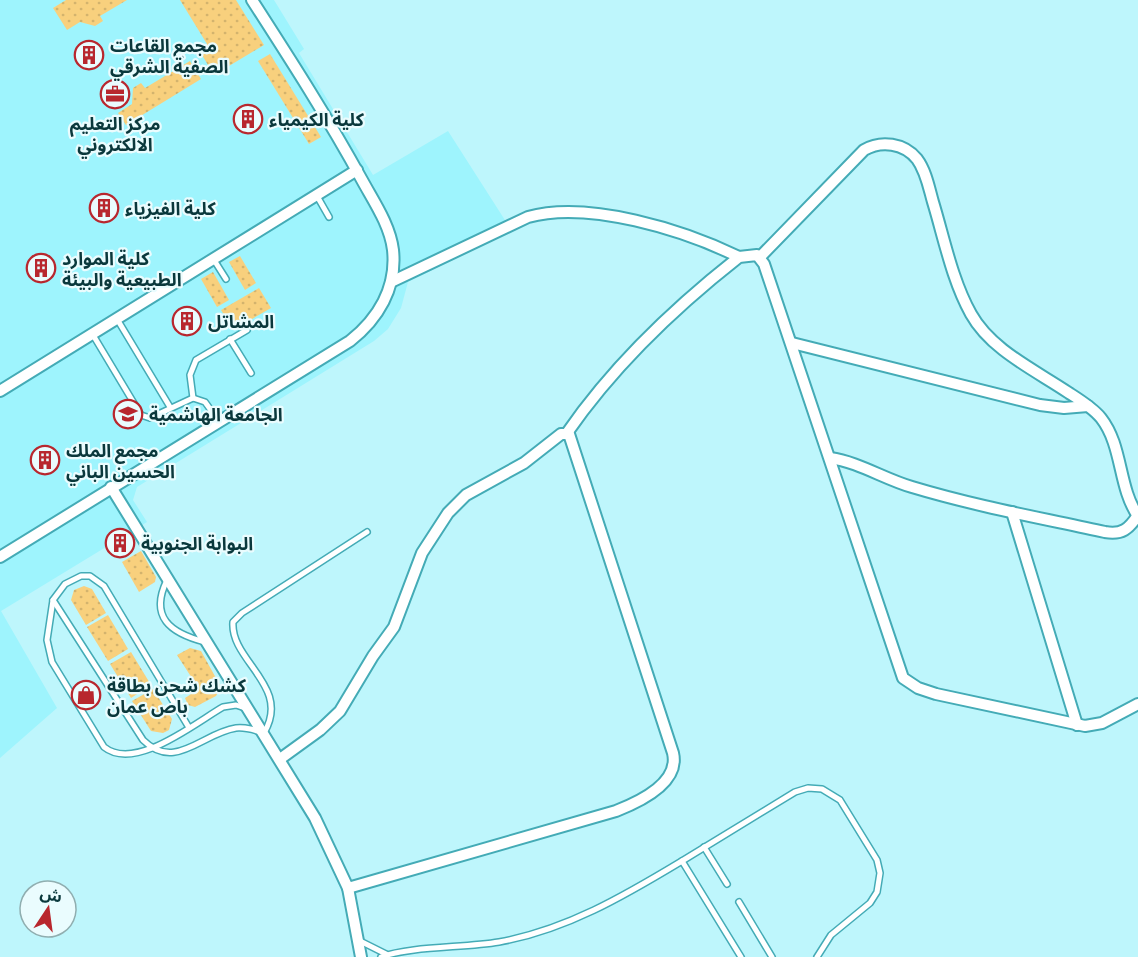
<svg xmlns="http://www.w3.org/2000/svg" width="1138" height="957" font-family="Barlow,'Noto Sans Arabic',sans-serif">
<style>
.built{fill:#9ef4fd}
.grass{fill:url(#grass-dots)}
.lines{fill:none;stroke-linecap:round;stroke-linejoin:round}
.lane-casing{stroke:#44abb6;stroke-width:8}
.street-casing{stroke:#44abb6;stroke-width:14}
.lane{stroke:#fff;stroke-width:5}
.street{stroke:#fff;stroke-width:10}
.labels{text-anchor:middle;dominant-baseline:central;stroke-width:4.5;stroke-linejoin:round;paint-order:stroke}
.poi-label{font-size:18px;font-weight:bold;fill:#0a383c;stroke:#eafcfe;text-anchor:start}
</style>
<defs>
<pattern id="grass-dots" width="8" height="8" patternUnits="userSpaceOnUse" patternTransform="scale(1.5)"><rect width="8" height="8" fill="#f8d07d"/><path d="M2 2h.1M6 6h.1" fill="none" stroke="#d3b36d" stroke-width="1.8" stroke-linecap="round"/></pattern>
</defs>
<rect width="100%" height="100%" fill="#bef6fc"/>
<!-- built -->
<polygon class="built" points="0,0 274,0 304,49 299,53 373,175 448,131 512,231 408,282 401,308 388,329 374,341 137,487 133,500 147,522 1,611 57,708 0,758"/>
<!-- grass -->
<g class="grass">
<polygon points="66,0 127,0 100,16 103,21 95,26 80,22 67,30 53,8"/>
<polygon points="180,0 236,0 264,45 214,75 199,50 207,44"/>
<polygon points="270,54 321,137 309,144 258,61"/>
<polygon points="190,61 201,79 126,125 118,113 132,104 133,88 141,83 145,88"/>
<polygon points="240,256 256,283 245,290 229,262"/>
<polygon points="213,272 229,300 217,307 201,279"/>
<polygon points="259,288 271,308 233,330 221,310"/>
<polygon points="141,551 156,577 155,582 139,592 122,562"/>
<polygon points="84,586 92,589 106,613 86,625 71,600 74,590"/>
<polygon points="108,615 128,649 108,661 87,627"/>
<polygon points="190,648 201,651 221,687 216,696 195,707 188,705 185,698 199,689 177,655"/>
<polygon points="131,652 151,685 131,698 110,664"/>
<polygon points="153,689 172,719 169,730 163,733 151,731 132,701"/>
</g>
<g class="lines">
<!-- lane casing -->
<g class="lane-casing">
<g id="lane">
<polyline points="317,196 329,217"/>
<polyline points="214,260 226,279"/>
<polyline points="117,319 170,407"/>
<polyline points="93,335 141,415 150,418 193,398 205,402 218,420"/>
<polyline points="230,339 251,373"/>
<polyline points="193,398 190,375 196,360 247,330"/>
<path d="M167,580C149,617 170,633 205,642"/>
<path d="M53,600L143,740C175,772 202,733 236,728C246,727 255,730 264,733C292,686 230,661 233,622L242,613L367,532"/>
<path d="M188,726L104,586L90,576H81L65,584L53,600L47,640L52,662L104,747C135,772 195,723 223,707L236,705L245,708"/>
<polyline points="704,847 727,884"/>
<polyline points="739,902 772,957"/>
<polyline points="360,941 386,954"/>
<path d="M381,957C411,946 464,948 499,942C566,930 624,896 682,861"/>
<polyline points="741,957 682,861 795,792 808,788 822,789 840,800 877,860 880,873 877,892 870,903 831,935 817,957"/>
</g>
</g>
<!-- street casing -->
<g class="street-casing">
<g id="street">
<path d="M760,257L864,150C881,140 904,143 917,159C926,171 929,188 933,202C944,238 952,280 971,314C991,350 1035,370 1069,393C1080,400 1093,408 1101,418C1123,446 1118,487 1138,516"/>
<path d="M391,282L528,217C588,200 684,230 739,257"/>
<polyline points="792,343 1040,405 1064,408 1088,406"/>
<polyline points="0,391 357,170"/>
<path d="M567,433C614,365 674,308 739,257L757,255L764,264L903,678L918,688L936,694L1085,726L1102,723L1138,704"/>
<path d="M830,458C859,462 884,479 912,487C975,506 1041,518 1105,532C1122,535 1129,529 1138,515"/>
<polyline points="111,487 315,818 348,888 361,957"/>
<polyline points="1012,512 1077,725"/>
<path d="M0,557L350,341C378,319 397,288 393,250C390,225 374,202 362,180C328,118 290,59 252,0"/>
<path d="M280,759L320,730L340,711L373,656L394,627L422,553L448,513L466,495L524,463L561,434H569L673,753C680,783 639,802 616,811L348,888"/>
</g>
</g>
<!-- lane -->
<use href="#lane" class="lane"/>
<!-- street -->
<use href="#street" class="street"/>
</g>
<!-- icons -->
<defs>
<g id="building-ring" transform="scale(1.5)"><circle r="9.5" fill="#eafcfe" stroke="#b8272e" stroke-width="1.5"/><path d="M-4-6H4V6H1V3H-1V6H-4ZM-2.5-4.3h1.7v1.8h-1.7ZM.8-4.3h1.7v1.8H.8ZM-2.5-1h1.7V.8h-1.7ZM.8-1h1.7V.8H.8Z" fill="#b8272e"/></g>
<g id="office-ring" transform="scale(1.5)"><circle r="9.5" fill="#eafcfe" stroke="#b8272e" stroke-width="1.5"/><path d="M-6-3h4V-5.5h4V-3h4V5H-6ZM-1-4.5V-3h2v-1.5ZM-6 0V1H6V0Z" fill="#b8272e"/></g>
<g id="university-ring" transform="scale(1.5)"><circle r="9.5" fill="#eafcfe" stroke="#b8272e" stroke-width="1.5"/><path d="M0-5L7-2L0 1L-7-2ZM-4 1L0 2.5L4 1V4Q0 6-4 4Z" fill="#b8272e"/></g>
<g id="shop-ring" transform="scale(1.5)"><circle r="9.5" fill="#eafcfe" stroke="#b8272e" stroke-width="1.5"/><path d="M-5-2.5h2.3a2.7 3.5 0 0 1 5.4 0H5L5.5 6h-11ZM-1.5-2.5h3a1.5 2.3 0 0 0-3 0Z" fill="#b8272e"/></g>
</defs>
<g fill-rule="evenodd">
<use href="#building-ring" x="89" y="55"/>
<use href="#office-ring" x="115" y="94"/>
<use href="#building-ring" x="248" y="119"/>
<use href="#building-ring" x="104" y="208"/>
<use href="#building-ring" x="41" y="268"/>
<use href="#building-ring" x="187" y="321"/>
<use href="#university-ring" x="128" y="414"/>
<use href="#building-ring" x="45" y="460"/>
<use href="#building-ring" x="120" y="543"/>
<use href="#shop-ring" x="86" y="695"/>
</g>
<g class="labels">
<!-- poi labels -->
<g class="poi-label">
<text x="110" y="45">مجمع القاعات<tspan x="110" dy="21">الصفية الشرقي</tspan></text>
<text x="269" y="119">كلية الكيمياء</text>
<text x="115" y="123" text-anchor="middle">مركز التعليم<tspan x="115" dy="21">الالكتروني</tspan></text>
<text x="125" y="208">كلية الفيزياء</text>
<text x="62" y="258">كلية الموارد<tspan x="62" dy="21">الطبيعية والبيئة</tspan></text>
<text x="208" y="321">المشاتل</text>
<text x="149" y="414">الجامعة الهاشمية</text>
<text x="66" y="450">مجمع الملك<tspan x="66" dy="21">الحسين الباني</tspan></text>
<text x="141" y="543">البوابة الجنوبية</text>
<text x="107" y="685">كشك شحن بطاقة<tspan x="107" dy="21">باص عمان</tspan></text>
</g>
</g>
<!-- north arrow -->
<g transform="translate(48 909) rotate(13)"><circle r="28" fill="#eafcfe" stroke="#90aeb0" stroke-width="1.5"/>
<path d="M0-4.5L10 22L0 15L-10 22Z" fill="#b8272e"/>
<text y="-9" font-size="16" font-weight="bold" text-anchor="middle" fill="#0a383c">ش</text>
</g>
</svg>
